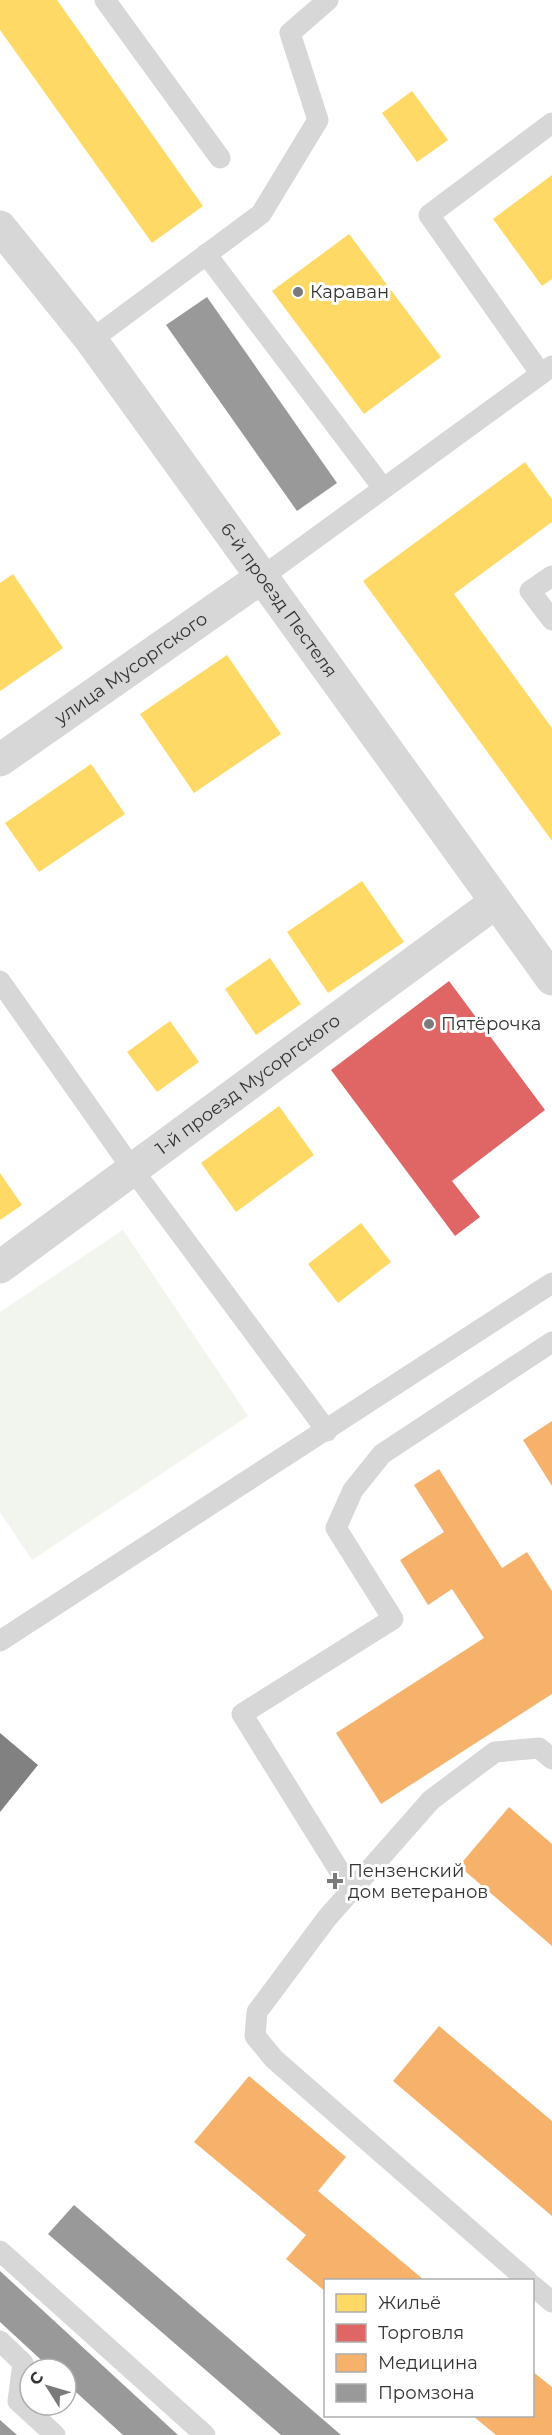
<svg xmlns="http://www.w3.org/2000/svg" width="552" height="2435" font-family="Montserrat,sans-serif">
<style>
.green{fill:#f1f5ed}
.homes{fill:#ffd966}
.shops{fill:#e06666}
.health{fill:#f6b26b}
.industry{fill:#999}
.building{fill:#818181}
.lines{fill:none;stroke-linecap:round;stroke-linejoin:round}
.service{stroke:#d7d7d7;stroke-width:21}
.minor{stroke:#d7d7d7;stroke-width:33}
.poi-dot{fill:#7a7a7a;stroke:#fff;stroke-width:2}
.labels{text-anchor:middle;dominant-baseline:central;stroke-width:6;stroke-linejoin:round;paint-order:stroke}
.poi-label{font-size:18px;fill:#333;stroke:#fff;text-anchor:start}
.street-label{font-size:18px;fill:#333;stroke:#fff}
</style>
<rect width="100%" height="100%" fill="#fff"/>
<!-- green -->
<polygon class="green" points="123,1230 248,1416 32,1560 0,1512 0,1312"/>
<!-- homes -->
<g class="homes">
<polygon points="0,0 57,0 203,206 152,243 0,30"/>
<polygon points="412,91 448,140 417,162 382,113"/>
<polygon points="552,175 552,279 542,286 493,219"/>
<polygon points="349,234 441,357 364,414 272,291"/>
<polygon points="525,462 552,499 552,522 454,594 552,728 552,841 363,581"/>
<polygon points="13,574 63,648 0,691 0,583"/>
<polygon points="227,655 281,734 194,793 140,714"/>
<polygon points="91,764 125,814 39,872 5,823"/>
<polygon points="362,881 404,942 328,993 287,932"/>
<polygon points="270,958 301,1004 256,1035 225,989"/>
<polygon points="170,1021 199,1062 157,1092 127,1052"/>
<polygon points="279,1106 314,1155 236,1212 201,1163"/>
<polygon points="0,1173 22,1205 0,1220"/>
<polygon points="361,1223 391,1262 338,1303 308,1264"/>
</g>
<!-- shops -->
<polygon class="shops" points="449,981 545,1110 452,1181 480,1217 455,1236 331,1070"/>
<!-- health -->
<g class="health">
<polygon points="552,1421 552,1486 523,1440"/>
<polygon points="439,1469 502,1568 527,1552 552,1591 552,1694 381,1804 336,1733 484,1638 452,1589 428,1605 400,1560 444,1532 414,1485"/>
<polygon points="509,1807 552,1844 552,1946 459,1866"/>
<polygon points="439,2026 552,2121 552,2216 393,2081"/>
<polygon points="249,2076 346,2157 318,2191 424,2280 326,2280 326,2292 286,2259 306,2235 194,2142"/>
<polygon points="532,2371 552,2387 552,2435 496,2435 473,2416 532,2416"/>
</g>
<!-- industry -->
<g class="industry">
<polygon points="207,297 337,483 297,511 166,325"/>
<polygon points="74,2205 341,2435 281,2435 48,2234"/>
<polygon points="0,2271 178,2435 123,2435 66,2383 66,2369 51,2369 0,2322"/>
<polygon points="0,2420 17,2435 0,2435"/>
</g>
<!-- building -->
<polygon class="building" points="0,1733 38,1765 0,1812"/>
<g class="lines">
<!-- service -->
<g class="service">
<polyline points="105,0 220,158"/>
<polyline points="206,254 383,488"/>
<polyline points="91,340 261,214 318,120 290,33 328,0"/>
<polyline points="541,374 429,215 552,123"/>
<polyline points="552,576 530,591 552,620"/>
<polyline points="262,577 552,366"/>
<polyline points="0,981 133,1170 327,1431"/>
<polyline points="0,1641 552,1283"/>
<polyline points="352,1891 242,1714 393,1619 336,1528 353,1490 382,1454 552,1342"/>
<polyline points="0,2251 205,2435"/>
<polyline points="527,2280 274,2059 255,2036 257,2012 327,1918 431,1800 495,1752 539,1748 552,1759"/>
<polyline points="532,2285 552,2302"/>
<polyline points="0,2341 23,2363 18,2401 55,2435"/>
</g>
<!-- minor -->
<g class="minor">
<path id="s1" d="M0,227L91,340L552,979"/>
<path id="s2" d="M0,760L262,577"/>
<path id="s3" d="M0,1267L496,902"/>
</g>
</g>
<!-- markers -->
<g class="poi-dot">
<circle cx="298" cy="292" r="6"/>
<circle cx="429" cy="1024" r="6"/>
<path d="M332 1872h6v6h6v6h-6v6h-6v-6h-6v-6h6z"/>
</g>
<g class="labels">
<!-- poi labels -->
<g class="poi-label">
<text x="310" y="292">Караван</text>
<text x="441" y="1024">Пятёрочка</text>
<text x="348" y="1871">Пензенский<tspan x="348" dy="21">дом ветеранов</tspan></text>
</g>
<!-- street labels -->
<g class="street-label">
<text stroke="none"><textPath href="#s1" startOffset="466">6-й проезд Пестеля</textPath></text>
<text stroke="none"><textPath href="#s2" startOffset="160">улица Мусоргского</textPath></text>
<text stroke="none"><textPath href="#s3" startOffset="308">1-й проезд Мусоргского</textPath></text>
</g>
</g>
<!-- legend -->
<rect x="324" y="2279" width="210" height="138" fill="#ffffff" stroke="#adadad" stroke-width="1.5"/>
<rect x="336" y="2294" width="30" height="18" fill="#ffd966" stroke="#adadad" stroke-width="1.5"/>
<text x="378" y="2309" font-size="18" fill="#333333">Жильё</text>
<rect x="336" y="2324" width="30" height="18" fill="#e06666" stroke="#adadad" stroke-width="1.5"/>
<text x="378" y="2339" font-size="18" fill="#333333">Торговля</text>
<rect x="336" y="2354" width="30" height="18" fill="#f6b26b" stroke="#adadad" stroke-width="1.5"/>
<text x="378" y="2369" font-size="18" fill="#333333">Медицина</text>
<rect x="336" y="2384" width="30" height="18" fill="#999999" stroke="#adadad" stroke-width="1.5"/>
<text x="378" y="2399" font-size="18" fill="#333333">Промзона</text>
<!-- north arrow -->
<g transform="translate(48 2387) rotate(307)"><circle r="28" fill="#ffffff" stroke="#adadad" stroke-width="1.5"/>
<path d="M0-4.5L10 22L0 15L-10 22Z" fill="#7a7a7a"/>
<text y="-9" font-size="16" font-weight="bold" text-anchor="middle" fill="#333333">С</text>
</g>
</svg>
